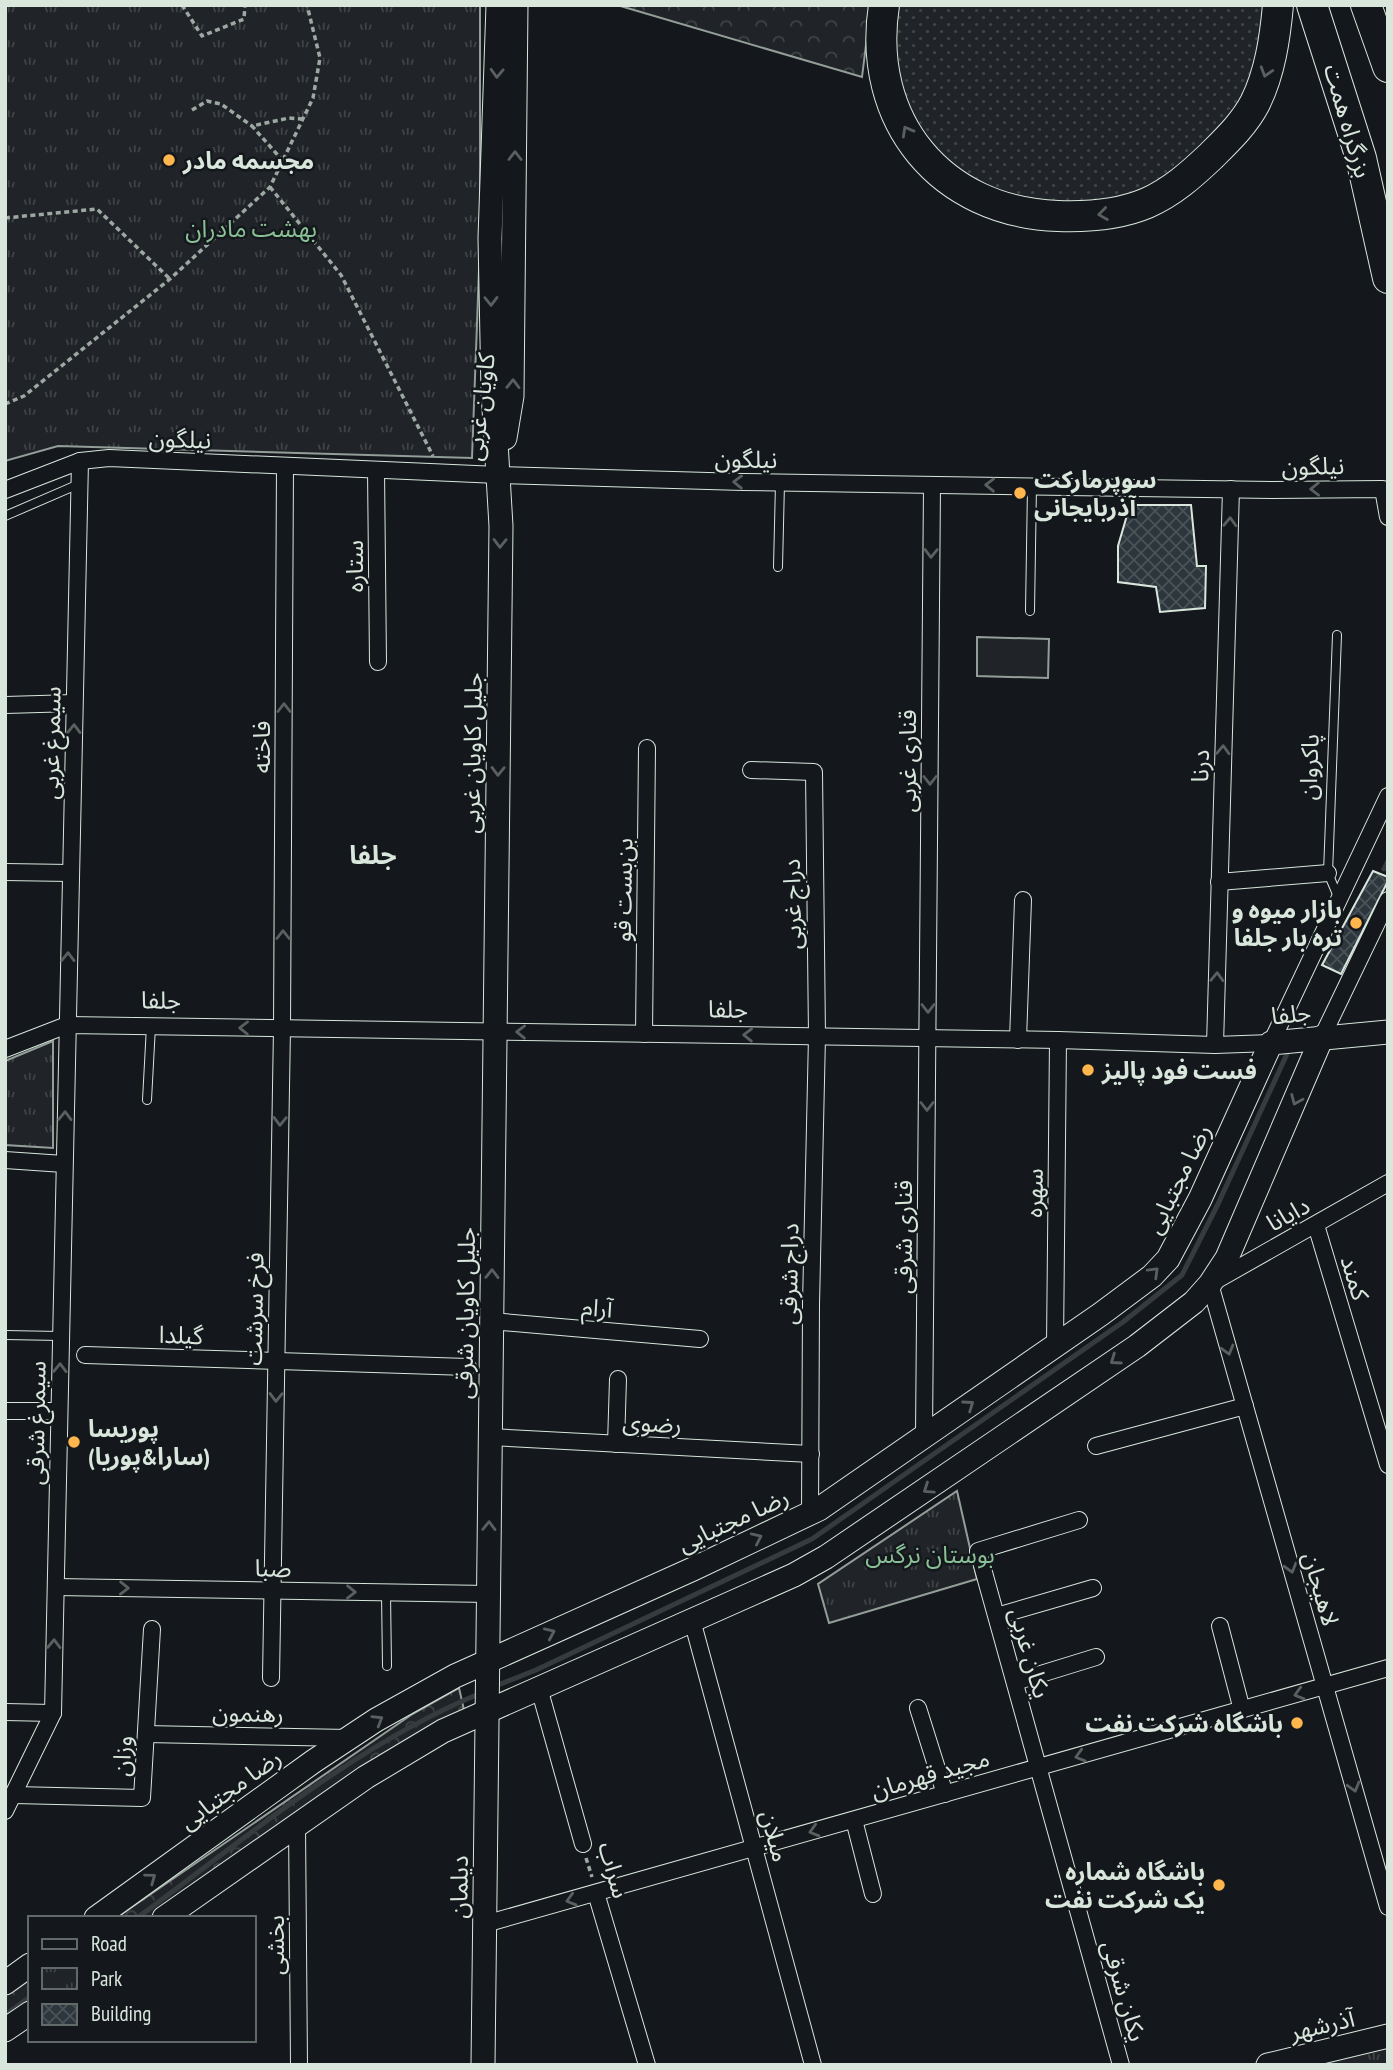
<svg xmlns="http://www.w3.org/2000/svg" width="1393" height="2070" font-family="'PT Sans Narrow','Noto Sans Arabic',sans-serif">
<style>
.grass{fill:url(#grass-dots);stroke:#939e99;stroke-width:2}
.forest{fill:url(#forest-crowns);stroke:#939e99;stroke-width:2}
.park{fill:url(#park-tufts);stroke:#939e99;stroke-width:2}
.pitch{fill:#202428;stroke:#939e99;stroke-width:2}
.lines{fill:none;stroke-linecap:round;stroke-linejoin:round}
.stream{stroke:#363b3e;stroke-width:5}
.building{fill:url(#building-cross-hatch);stroke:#d8e6dc;stroke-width:2}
.lane-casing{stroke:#d8e6dc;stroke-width:10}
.street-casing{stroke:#d8e6dc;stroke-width:18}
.secondary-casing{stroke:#d8e6dc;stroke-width:25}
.highway-casing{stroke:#d8e6dc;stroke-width:32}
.path{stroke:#9da8a2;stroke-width:3.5;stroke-dasharray:5 3.5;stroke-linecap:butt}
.lane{stroke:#14181c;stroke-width:8}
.street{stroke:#14181c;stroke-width:16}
.secondary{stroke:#14181c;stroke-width:23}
.highway{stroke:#14181c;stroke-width:30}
.oneway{stroke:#59605f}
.poi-dot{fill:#ffb74d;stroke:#14181c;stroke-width:2.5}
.labels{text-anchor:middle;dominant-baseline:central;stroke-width:5;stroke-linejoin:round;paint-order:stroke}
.street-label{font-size:24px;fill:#d8e6dc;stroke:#14181c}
.poi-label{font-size:24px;font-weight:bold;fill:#d8e6dc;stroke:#14181c;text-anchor:start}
.park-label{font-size:24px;fill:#8ac095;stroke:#14181c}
.neighbourhood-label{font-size:26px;font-weight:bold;fill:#d8e6dc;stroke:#14181c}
</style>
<defs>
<pattern id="grass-dots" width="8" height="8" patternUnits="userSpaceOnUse" patternTransform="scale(1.75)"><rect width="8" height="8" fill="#202428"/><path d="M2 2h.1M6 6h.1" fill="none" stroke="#404447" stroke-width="1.8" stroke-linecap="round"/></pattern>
<pattern id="forest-crowns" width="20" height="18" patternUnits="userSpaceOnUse" patternTransform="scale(1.75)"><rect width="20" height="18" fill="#202428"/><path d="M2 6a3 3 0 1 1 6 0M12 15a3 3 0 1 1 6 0" fill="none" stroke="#404447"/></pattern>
<pattern id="park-tufts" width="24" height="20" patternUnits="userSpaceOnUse" patternTransform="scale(1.75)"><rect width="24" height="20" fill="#202428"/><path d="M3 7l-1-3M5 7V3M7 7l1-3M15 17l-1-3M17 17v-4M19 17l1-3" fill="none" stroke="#404447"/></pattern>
<pattern id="building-cross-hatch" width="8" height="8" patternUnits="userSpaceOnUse" patternTransform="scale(1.75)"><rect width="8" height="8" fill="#2c363c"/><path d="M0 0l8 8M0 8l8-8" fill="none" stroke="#4a5358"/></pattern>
</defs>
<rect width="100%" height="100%" fill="#14181c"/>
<!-- grass -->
<polygon class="grass" points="894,5 1271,5 1247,99 1174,179 1094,208 983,193 913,129 894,64"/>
<!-- forest -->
<g class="forest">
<polygon points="617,5 871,5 862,77"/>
<polygon points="459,1688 464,1710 226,1863 149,1918 116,1918 411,1715"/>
<polygon points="30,1977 30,2003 5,2021 5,1993"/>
</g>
<!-- park -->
<g class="park">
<polygon points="5,5 480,5 480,243 472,458 58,446 5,461"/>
<polygon points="53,1041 53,1148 5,1145 5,1061"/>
<polygon points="957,1491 977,1579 829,1623 818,1584"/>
<polygon points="1388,2045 1388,2065 1305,2065"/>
</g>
<!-- pitch -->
<polygon class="pitch" points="977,637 1049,639 1048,678 977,676"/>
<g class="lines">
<!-- stream -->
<g class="stream">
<polyline points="1384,869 1388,861"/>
<polyline points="493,1687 536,1670 812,1539 1123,1322 1182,1275 1218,1204 1287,1054"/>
<path d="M137,1918C247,1837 355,1745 481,1693"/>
<polyline points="5,2015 30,1997"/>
</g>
</g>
<!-- building -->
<g class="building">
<polygon points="1130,505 1191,505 1197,566 1206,566 1205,608 1160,612 1156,587 1118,582 1118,546"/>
<polygon points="1373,871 1388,877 1388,881 1341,974 1322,965"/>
</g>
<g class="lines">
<!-- lane casing -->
<g class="lane-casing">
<g id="lane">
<polyline points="5,516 79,484"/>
<polyline points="778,567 780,483"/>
<polyline points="1030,611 1032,486"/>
<polyline points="1337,635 1328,873 1339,899"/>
<polyline points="147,1100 151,1026"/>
<polyline points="5,1335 60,1336"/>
<polyline points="386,1593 387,1666"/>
</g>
</g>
<!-- street casing -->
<g class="street-casing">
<g id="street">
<polyline points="376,470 378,662"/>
<polyline points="5,490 80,461 109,458 498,475 743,482 1272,490 1383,489 1388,517"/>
<polyline points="5,705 74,703"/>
<polyline points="751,770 814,772 817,1036 811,1304 810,1513"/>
<polyline points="5,872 70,873"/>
<polyline points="1219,882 1328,873"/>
<polyline points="644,1034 647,748"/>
<polyline points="1322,1037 1388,900"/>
<polyline points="1018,1040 1023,900"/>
<polyline points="1215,1045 1231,489"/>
<polyline points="5,1049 67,1025 1058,1040 1215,1045 1271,1043 1388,796"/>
<polyline points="5,1160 64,1164"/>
<polyline points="1388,1183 1210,1284 1388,1907"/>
<polyline points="1316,1225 1388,1465"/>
<polyline points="491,1321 700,1339"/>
<polyline points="1055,1346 1058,1040"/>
<polyline points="85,1355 468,1367"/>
<polyline points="5,1411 59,1411"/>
<polyline points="924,1436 932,485"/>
<polyline points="490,1437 811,1454"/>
<polyline points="616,1444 618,1379"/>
<polyline points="1096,1446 1245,1406"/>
<polyline points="1079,1520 978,1551 1121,2065"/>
<polyline points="56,1587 489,1594"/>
<polyline points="997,1616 1093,1588"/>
<polyline points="692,1620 813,2065"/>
<polyline points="1220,1626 1242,1710"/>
<polyline points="271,1678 282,1028 285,466"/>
<polyline points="1015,1682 1096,1657"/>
<polyline points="539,1688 583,1844"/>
<polyline points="918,1708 945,1794"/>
<polyline points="5,1712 53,1713"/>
<polyline points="146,1734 349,1738"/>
<polyline points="14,1795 142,1798 152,1629"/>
<polyline points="5,1811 53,1713 80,461"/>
<polyline points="854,1820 873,1894"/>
<polyline points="297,1824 299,2065"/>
<polyline points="596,1893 647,2065"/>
<polyline points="485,1924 1388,1668"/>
</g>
</g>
<!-- secondary casing -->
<g class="secondary-casing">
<g id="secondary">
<polyline points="505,438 512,396 516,5"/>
<polyline points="96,1918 314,1761 376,1720 455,1676 693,1569 819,1509 1101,1314 1152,1276 1168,1259 1200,1199 1271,1043 1388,1032"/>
<polyline points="164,1918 366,1777 443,1731 794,1575 826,1557 1137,1346 1194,1302 1210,1284 1227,1258 1322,1037"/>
<polyline points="5,1983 30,1965"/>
<polyline points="5,2030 30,2013"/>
<polyline points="483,2065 501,526 493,392 490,238 498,5"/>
<polyline points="1268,2065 1388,2036"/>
</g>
</g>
<!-- highway casing -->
<g class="highway-casing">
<g id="highway">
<path d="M884,5C866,121 941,212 1058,216C1088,217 1119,215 1147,203C1172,192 1192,174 1211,156C1227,140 1244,124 1255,103C1270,73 1275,38 1278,5"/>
<polyline points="1312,5 1361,158 1388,278"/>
<polyline points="1366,5 1388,67"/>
</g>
</g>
<!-- path -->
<g class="path">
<polyline points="182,5 202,36 244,19 245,5"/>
<polyline points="192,110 207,101 221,104 252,126"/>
<polyline points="283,161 252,126 289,118 303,119"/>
<polyline points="270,187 341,275 433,456"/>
<polyline points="5,218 97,209 170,279"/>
<polyline points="5,404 24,396 170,279 270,187 313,98 320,58 307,5"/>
<polyline points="586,1858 592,1877"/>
</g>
<!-- lane -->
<use href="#lane" class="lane"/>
<!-- street -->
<use href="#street" class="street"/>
<!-- secondary -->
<use href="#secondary" class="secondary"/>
<!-- highway -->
<use href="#highway" class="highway"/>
</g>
<!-- one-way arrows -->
<defs><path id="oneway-chevron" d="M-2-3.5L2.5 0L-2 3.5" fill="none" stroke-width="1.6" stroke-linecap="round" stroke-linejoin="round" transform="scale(1.75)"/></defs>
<g class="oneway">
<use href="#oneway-chevron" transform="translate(1266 72) rotate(107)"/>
<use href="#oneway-chevron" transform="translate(497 73) rotate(92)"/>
<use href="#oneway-chevron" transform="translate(907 131) rotate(-119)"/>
<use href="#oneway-chevron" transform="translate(515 156) rotate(-90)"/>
<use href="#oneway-chevron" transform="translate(1103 214) rotate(172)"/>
<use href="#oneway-chevron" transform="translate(491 301) rotate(89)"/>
<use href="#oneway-chevron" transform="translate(513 384) rotate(-89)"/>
<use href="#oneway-chevron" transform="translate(738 482) rotate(-179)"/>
<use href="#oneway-chevron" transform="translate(990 485) rotate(-179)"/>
<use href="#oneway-chevron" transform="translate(1315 489) rotate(179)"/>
<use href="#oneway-chevron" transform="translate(1230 522) rotate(-88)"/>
<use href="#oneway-chevron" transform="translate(500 543) rotate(91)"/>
<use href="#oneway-chevron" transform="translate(931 553) rotate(91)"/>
<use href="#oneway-chevron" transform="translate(284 708) rotate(-90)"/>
<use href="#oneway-chevron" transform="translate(74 729) rotate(-89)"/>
<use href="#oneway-chevron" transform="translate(1223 750) rotate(-88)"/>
<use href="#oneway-chevron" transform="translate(498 771) rotate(91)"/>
<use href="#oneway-chevron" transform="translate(930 780) rotate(90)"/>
<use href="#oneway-chevron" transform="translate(283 935) rotate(-90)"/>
<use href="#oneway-chevron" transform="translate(68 957) rotate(-89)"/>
<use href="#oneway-chevron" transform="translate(1217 977) rotate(-88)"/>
<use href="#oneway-chevron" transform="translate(928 1008) rotate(90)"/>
<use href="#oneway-chevron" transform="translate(244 1028) rotate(-179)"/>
<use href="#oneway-chevron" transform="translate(521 1032) rotate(-179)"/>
<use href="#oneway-chevron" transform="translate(748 1035) rotate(-179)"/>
<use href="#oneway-chevron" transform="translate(1296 1100) rotate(113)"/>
<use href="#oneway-chevron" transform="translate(927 1106) rotate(90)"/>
<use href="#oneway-chevron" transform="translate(65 1116) rotate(-89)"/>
<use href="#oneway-chevron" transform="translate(280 1121) rotate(91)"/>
<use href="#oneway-chevron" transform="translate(1154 1272) rotate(-44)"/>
<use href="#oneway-chevron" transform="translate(492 1274) rotate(-89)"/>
<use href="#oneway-chevron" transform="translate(1228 1350) rotate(74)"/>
<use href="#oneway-chevron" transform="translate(1115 1360) rotate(145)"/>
<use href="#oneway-chevron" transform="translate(60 1368) rotate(-89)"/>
<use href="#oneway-chevron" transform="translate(276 1397) rotate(91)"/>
<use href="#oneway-chevron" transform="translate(969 1405) rotate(-35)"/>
<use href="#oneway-chevron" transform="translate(928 1489) rotate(146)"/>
<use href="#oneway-chevron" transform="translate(489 1526) rotate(-89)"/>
<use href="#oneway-chevron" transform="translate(757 1538) rotate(-25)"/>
<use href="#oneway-chevron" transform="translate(1291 1568) rotate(74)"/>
<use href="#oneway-chevron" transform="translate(124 1588) rotate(1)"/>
<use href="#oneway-chevron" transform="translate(351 1592) rotate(1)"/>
<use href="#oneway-chevron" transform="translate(550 1633) rotate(-24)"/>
<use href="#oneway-chevron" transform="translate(54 1644) rotate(-89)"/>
<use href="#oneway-chevron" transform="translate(1299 1694) rotate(164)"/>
<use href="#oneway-chevron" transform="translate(378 1720) rotate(-31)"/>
<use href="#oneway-chevron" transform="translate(1080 1756) rotate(164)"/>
<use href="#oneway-chevron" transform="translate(1354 1787) rotate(74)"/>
<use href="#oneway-chevron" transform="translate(814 1831) rotate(164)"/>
<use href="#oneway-chevron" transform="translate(151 1878) rotate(-36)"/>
<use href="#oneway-chevron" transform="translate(571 1900) rotate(164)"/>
</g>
<!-- markers -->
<g class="poi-dot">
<circle cx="169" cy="160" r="7"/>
<circle cx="1020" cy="493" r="7"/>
<circle cx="1356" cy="923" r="7"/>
<circle cx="1088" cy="1070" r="7"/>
<circle cx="74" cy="1442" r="7"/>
<circle cx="1297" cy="1723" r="7"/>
<circle cx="1219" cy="1885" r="7"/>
</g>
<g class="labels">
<!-- street labels -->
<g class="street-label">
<text transform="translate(1348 121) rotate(74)">بزرگراه همت</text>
<text transform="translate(480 407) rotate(-83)">کاویان غربی</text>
<text transform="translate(180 439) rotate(2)">نیلگون</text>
<text transform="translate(746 459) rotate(1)">نیلگون</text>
<text transform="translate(1313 466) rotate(-1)">نیلگون</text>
<text transform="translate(354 566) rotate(-90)">ستاره</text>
<text transform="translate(51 743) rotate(-89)">سیمرغ غربی</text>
<text transform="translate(261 747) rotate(-90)">فاخته</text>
<text transform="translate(472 753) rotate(-89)">جلیل کاویان غربی</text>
<text transform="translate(907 761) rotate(-90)">قناری غربی</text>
<text transform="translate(1200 766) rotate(-88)">درنا</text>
<text transform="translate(1309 767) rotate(-88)">پاکروان</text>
<text transform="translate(623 890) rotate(-89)">بن‌بست قو</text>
<text transform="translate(792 904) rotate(-91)">دراج غربی</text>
<text transform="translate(161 1000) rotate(1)">جلفا</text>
<text transform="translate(728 1009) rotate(1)">جلفا</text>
<text transform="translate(1291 1014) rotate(-6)">جلفا</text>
<text transform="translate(1178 1179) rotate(-64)">رضا مجتبایی</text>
<text transform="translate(1034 1193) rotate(-89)">سهره</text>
<text transform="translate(1288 1214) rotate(-29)">دایانا</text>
<text transform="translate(903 1237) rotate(-90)">قناری شرقی</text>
<text transform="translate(789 1274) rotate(-89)">دراج شرقی</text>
<text transform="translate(1355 1278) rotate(73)">کمند</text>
<text transform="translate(597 1308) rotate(5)">آرام</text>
<text transform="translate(254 1309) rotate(-89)">فرخ سرشت</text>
<text transform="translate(465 1313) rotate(-89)">جلیل کاویان شرقی</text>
<text transform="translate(181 1335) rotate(2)">گیلدا</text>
<text transform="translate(36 1423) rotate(-89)">سیمرغ شرقی</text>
<text transform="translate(652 1423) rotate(3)">رضوی</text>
<text transform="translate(733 1520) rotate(-25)">رضا مجتبایی</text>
<text transform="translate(273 1568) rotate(1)">صبا</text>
<text transform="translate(1321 1589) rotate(74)">لاهیجان</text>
<text transform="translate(1030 1653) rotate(74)">یکان غربی</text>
<text transform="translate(248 1713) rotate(1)">رهنمون</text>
<text transform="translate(122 1756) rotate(-87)">وزان</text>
<text transform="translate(930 1774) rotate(-16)">مجید قهرمان</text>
<text transform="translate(230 1789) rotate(-36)">رضا مجتبایی</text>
<text transform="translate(775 1836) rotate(75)">میلان</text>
<text transform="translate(614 1870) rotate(74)">سراب</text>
<text transform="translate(459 1887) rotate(-89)">دیلمان</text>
<text transform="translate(275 1945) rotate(-90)">بخشی</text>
<text transform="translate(1124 1991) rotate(74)">یکان شرقی</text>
<text transform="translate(1322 2025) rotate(-13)">آذرشهر</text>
</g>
<!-- poi labels -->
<g class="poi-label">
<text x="183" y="160">مجسمه مادر</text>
<text x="1034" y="479">سوپرمارکت<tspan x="1034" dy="28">آذربایجانی</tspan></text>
<text x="1342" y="909" text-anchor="end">بازار میوه و<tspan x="1342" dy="28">تره بار جلفا</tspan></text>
<text x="1102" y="1070">فست فود پالیز</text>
<text x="88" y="1428">پوریسا<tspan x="88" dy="28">(سارا&amp;پوریا)</tspan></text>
<text x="1283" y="1723" text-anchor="end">باشگاه شرکت نفت</text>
<text x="1205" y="1871" text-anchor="end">باشگاه شماره<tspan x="1205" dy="28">یک شرکت نفت</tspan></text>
</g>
<!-- park labels -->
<g class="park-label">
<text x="251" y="228">بهشت مادران</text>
<text x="930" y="1554">بوستان نرگس</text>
</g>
<!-- neighbourhood labels -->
<g class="neighbourhood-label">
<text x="373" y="854">جلفا</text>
</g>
</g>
<!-- border -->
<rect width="1393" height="2070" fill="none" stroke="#d8e6dc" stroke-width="14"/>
<!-- legend -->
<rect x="28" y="1916" width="228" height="126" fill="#14181c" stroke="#626a69" stroke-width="2"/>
<rect x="42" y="1939" width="35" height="10" fill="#14181c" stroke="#626a69" stroke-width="2"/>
<text x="91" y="1951" font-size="21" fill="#d8e6dc">Road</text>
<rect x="42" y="1968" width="35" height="21" fill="url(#park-tufts)" stroke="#626a69" stroke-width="2"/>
<text x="91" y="1986" font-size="21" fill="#d8e6dc">Park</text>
<rect x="42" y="2004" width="35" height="21" fill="url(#building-cross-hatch)" stroke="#626a69" stroke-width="2"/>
<text x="91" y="2021" font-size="21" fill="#d8e6dc">Building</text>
</svg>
